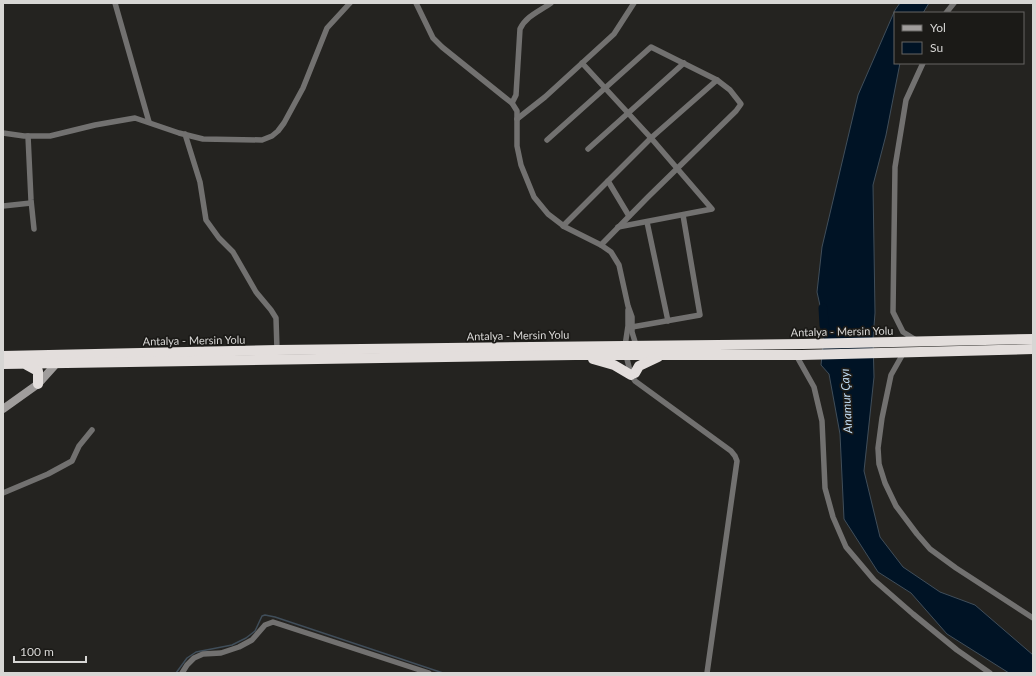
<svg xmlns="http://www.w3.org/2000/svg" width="1036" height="676" font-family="Lato,sans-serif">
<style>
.water{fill:#001325;stroke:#404e5a}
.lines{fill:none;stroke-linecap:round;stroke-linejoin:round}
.stream{stroke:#404e5a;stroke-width:1.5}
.river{stroke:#001325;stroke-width:9}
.street{stroke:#727170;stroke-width:5.5}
.secondary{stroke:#a09d9c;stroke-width:8}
.highway{stroke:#e3dedc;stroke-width:10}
.labels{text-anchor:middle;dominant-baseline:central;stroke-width:3.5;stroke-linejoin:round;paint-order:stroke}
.street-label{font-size:11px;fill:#d7d6d4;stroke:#1b1a17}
.water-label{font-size:12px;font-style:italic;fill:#bfdbf3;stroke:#1b1a17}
</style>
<rect width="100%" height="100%" fill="#242320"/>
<!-- water -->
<polygon class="water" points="900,3 929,3 923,13 895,13 895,63 900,63 886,135 873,185 875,313 873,339 874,377 864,471 880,537 903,567 940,592 975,605 1033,655 1033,673 1009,673 947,634 911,593 878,572 844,519 840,434 829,374 821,365 825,328 817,292 822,247 858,95 895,10"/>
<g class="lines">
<!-- stream -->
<polyline class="stream" points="176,673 187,658 196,652 232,645 246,638 255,631 262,616 265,615 275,617 443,673"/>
<!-- river -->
<polyline class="river" points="823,308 824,325 829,340"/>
<!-- street -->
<g class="street">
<polyline points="115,3 149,122"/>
<polyline points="416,3 433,38 442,47 503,96 512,103 517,111 517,146 521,165 534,197 548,214 565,227 601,245 611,252 619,265 628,306 632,317 632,332 636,345"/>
<polyline points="946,13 954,3"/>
<polyline points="582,63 651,138 712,209 618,227"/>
<path d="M512,103L516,95L520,29C526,16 540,11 551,3"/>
<polyline points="517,119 545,97 614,34 634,3"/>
<polyline points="3,133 24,136 50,136 95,125 135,118 179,133 203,139 262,140 272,136 278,131 284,123 303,88 327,28 350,3"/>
<polyline points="185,134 200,182 206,220 219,238 233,252 256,292 271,310 276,318 277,350"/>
<polyline points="28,136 31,200 34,229"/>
<polyline points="547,140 651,47 717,80 730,90 741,104 736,111 648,197 601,245"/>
<polyline points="588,149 684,63"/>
<polyline points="608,181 629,216"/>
<polyline points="3,206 31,203"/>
<polyline points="647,222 668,321"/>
<polyline points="563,226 651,138 717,80"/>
<polyline points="632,327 700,315 683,215"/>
<polyline points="916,340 903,332 893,312 895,167 906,100 923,63"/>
<polyline points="625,346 628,326 628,310"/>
<polyline points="904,352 891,375 882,418 878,448 879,464 885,483 896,506 917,534 930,549 956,568 1033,618"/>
<polyline points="626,355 631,375 635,381 731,451 735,456 737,461 707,673"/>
<polyline points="796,355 814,387 822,421 825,488 833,517 846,547 874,580 913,614 957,650 990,673"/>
<polyline points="3,493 48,474 72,461 79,446 92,430"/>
<polyline points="182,673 187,665 194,658 203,654 221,653 239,647 252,640 265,625 273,622 429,673"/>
</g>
<!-- secondary -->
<polyline class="secondary" points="3,409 38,384 56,364"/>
<!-- highway -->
<g class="highway">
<polyline points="3,356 277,350 803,344 1033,339"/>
<polyline points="593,359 614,365 631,375"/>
<polyline points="3,364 575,355 802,355 1033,349"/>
<polyline points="27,365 38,371 38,384"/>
<polyline points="635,373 639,366 658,357"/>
</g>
</g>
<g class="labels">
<!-- street labels -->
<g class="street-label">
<text transform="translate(842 331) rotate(-1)">Antalya - Mersin Yolu</text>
<text transform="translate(518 335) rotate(-1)">Antalya - Mersin Yolu</text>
<text transform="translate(194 340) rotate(-1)">Antalya - Mersin Yolu</text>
</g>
<!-- water labels -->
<g class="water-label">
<text transform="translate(846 401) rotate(-93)">Anamur Çayı</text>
</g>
</g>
<!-- border -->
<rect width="1036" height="676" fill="none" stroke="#d7d6d4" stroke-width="8"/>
<!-- legend -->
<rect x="894" y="12" width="130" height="52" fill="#1b1a17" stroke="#666563"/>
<rect x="902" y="25" width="20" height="6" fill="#a09d9c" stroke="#666563"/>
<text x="930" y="32" font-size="12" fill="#d7d6d4">Yol</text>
<rect x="902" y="42" width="20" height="12" fill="#001325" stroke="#666563"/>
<text x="930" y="52" font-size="12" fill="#d7d6d4">Su</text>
<!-- scale -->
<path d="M14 656v6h72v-6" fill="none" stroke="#d7d6d4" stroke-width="2"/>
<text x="20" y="656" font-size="12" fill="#d7d6d4" stroke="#1b1a17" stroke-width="3" paint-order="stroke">100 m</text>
</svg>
